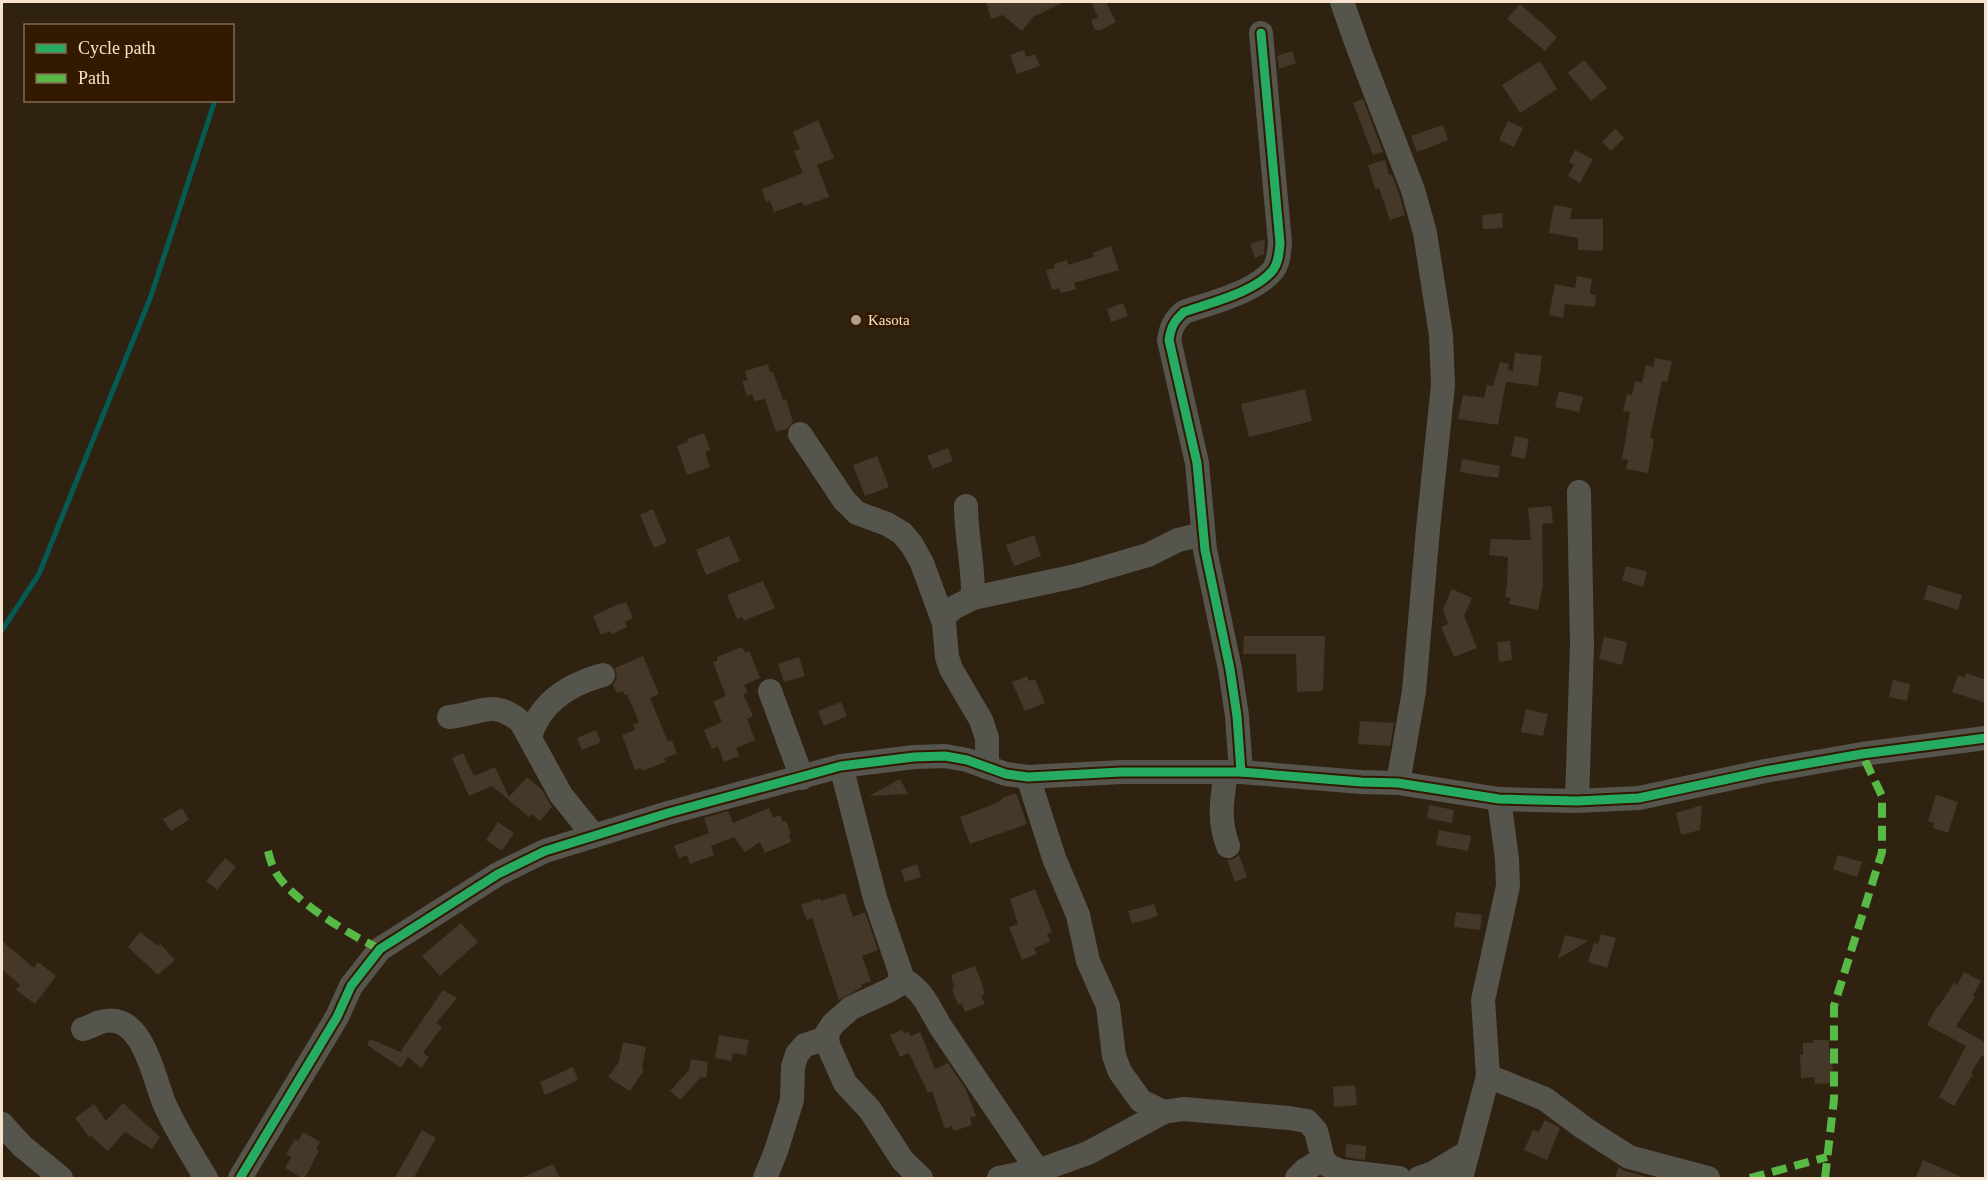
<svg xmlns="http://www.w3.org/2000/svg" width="1987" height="1180" font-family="Georgia,serif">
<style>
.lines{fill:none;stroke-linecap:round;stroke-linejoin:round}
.stream{stroke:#055a53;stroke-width:5}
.building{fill:#453829}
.minor{stroke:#56554d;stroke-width:24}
.quiet{stroke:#58b947;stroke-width:8;stroke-dasharray:15 8;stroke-linecap:butt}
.cycleway-casing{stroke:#321900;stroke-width:13}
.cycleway{stroke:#26ab63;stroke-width:9}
.poi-dot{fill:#b19f8b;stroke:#321900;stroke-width:2}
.labels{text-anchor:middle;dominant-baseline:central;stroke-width:6;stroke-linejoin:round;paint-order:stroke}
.poi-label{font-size:15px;fill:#f7e2cd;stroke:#321900;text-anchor:start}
</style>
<rect width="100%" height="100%" fill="#302211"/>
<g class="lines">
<!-- stream -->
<polyline class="stream" points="2,630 39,574 151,296 215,100"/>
</g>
<!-- building -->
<g class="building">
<polygon points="986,2 1064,2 1033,17 1022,31 1003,15 991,19"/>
<polygon points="1091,2 1106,2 1116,22 1101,30 1095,30 1091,20 1098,17"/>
<polygon points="1520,4 1557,37 1545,51 1507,19"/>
<polygon points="1024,50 1026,57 1035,54 1040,66 1017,74 1010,55"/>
<polygon points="1292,51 1296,63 1279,69 1277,56"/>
<polygon points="1584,60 1607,88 1591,101 1568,73"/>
<polygon points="1540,61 1557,89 1520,113 1502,85"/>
<polygon points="1363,99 1383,152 1373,155 1353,103"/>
<polygon points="818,120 834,158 817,165 829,197 804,206 802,202 774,212 770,201 766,202 762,189 803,173 794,151 800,149 793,132"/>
<polygon points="1508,121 1523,128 1514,147 1499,140"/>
<polygon points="1443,125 1448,140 1417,152 1411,136"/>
<polygon points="1615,129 1624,138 1611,151 1602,142"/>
<polygon points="1575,150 1593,159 1580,183 1568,176 1574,165 1569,162"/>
<polygon points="1385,160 1389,175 1392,175 1399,194 1405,215 1390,220 1379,188 1375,189 1368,165"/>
<polygon points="1554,205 1572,208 1570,219 1603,219 1603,251 1578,250 1578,238 1549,233"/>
<polygon points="1502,213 1503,228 1483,229 1482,215"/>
<polygon points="1265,239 1264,254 1255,258 1250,244"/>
<polygon points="1111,246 1119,270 1074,283 1076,289 1061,293 1059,288 1052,290 1046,270 1055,268 1054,264 1067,260 1068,265 1094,257 1093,253"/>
<polygon points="1577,276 1592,279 1590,294 1596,295 1595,307 1565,304 1563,318 1549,315 1555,284 1575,288"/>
<polygon points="1123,303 1128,316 1111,322 1107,309"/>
<polygon points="1515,353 1542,356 1538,386 1506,382 1498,425 1458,419 1463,395 1484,398 1487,385 1493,386 1500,362 1509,364 1508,370 1513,371"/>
<polygon points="1655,358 1672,361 1667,382 1662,381 1650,438 1654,439 1648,473 1626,469 1628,460 1622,459 1630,412 1623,411 1627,394 1632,395 1635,381 1642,383 1646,365 1653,367"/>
<polygon points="768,364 770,372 773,372 783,400 786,399 793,422 787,429 776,432 765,399 755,401 752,394 747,396 742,381 748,380 745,371"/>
<polygon points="1305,389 1312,421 1249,437 1241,404"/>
<polygon points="1559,391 1583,397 1579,412 1555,407"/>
<polygon points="704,433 710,450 705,452 710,467 687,475 677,446 688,442 687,439"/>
<polygon points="1515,436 1529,439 1525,459 1511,456"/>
<polygon points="948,448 953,461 933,469 927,456"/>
<polygon points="877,456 889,487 865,496 853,465"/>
<polygon points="1462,459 1500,466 1498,478 1460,472"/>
<polygon points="1551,506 1553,523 1542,524 1543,584 1538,610 1509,604 1511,598 1505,597 1507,585 1508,557 1489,555 1491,539 1531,540 1528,508"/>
<polygon points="653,509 667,542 654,548 640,515"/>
<polygon points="1034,535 1041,556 1014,566 1006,545"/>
<polygon points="729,536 740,561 706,575 696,550"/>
<polygon points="1626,566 1647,572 1643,587 1622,580"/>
<polygon points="763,581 775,608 744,621 742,617 737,619 727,595"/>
<polygon points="1928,585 1962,595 1958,610 1924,599"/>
<polygon points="1452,589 1472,598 1464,616 1477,648 1454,657 1441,627 1448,624 1443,609"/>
<polygon points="626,602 633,618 625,622 627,627 612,634 610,631 601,635 593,616 620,603 621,604"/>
<polygon points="1244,636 1325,636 1323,691 1297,692 1296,654 1243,654"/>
<polygon points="1604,637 1627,642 1622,665 1599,659"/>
<polygon points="1510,641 1512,660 1499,662 1497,642"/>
<polygon points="742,647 745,653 749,651 760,678 744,685 748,693 743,694 753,716 747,719 755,740 736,748 739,756 724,762 718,746 712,749 704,730 722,722 713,702 726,696 713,662 717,661 717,657"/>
<polygon points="643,656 659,694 650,698 668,742 672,740 677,754 664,758 666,762 642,771 641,768 635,770 622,735 635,730 633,725 639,722 627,694 624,695 623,691 617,693 613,685 617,678 615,668"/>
<polygon points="799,657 805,676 784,682 778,664"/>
<polygon points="1966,673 1986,680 1986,703 1952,692 1958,675 1965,678"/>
<polygon points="1027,676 1029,681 1035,679 1045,703 1025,711 1012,682"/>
<polygon points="1893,680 1910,684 1907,701 1889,697"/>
<polygon points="841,702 847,716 824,726 818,711"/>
<polygon points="1526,709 1548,714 1543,736 1521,732"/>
<polygon points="1360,721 1394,723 1390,746 1358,744"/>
<polygon points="596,730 601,742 582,750 577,738"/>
<polygon points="463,753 474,776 495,767 509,797 527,777 542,790 552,807 540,821 532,814 529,817 492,786 469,796 452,758"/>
<polygon points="900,779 908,794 869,796"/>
<polygon points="1016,793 1027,824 970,844 960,817 989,806 1002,800 1002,798"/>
<polygon points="1936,795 1958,802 1948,833 1933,828 1934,823 1928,821"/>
<polygon points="1429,805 1454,810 1452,823 1427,818"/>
<polygon points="1702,805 1700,830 1681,835 1676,813"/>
<polygon points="182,808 189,820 171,831 163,819"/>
<polygon points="769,808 773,818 780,815 783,822 786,821 791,834 789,835 791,842 765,853 760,842 745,852 734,837 711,846 714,855 690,864 687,855 679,858 674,846 709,833 704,818 728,811 733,823"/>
<polygon points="498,822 514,833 502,851 486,840"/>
<polygon points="1439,830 1471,836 1468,851 1436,845"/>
<polygon points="1239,855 1247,877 1235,882 1227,860 1233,859"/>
<polygon points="1838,855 1862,862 1857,877 1833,869"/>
<polygon points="225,858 236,867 217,890 206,881"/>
<polygon points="917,864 921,877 905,882 901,870"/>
<polygon points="1035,889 1052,932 1047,934 1050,942 1034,948 1037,954 1022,960 1009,927 1018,924 1010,899"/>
<polygon points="845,893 853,917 865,912 878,950 862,956 871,981 861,985 862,987 839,1000 812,918 807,920 801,905 820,898 821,901"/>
<polygon points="1154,904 1158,916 1132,924 1128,911"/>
<polygon points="1456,912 1482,915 1480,930 1454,927"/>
<polygon points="461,923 478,942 440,976 422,956"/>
<polygon points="140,932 158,946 160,944 175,960 158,975 128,947"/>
<polygon points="1601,934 1616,938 1607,968 1588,962 1594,943 1598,944"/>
<polygon points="1565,935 1588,941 1558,959"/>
<polygon points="2,941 34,968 38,962 56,976 35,1004 16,990 20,985 2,969"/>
<polygon points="975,966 983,986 982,986 985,994 981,996 985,1004 965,1012 962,1003 958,1005 952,989 954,988 951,975"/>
<polygon points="1964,972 1981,981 1973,995 1975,997 1956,1026 1986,1043 1986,1057 1982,1055 1971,1073 1973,1074 1954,1106 1939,1097 1966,1046 1927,1025 1938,1005 1939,1006 1954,983 1957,985"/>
<polygon points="443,990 457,998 436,1023 442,1027 423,1053 429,1057 421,1068 408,1057 401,1068 367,1045 370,1039 403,1053 401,1051"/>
<polygon points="902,1030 904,1033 909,1032 911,1036 920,1032 935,1069 948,1063 966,1090 976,1116 970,1118 972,1125 954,1131 952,1126 945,1129 932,1091 928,1093 909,1053 900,1057 890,1035"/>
<polygon points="719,1035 749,1040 746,1055 733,1053 731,1061 715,1058"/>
<polygon points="1813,1040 1829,1040 1829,1053 1832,1053 1833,1083 1815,1084 1814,1077 1801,1078 1800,1055 1803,1055 1803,1043 1813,1043"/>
<polygon points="623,1042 646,1047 642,1068 644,1070 630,1091 608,1077 619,1062"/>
<polygon points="691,1059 708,1062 706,1078 701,1077 680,1100 670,1091 689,1070"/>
<polygon points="573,1067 578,1080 545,1095 540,1082"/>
<polygon points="1355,1085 1357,1105 1334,1107 1333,1087"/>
<polygon points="123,1103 160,1137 152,1149 125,1132 108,1151 91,1136 89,1137 75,1118 94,1104 106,1121"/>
<polygon points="1545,1120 1560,1128 1547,1160 1524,1150 1533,1130 1539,1132"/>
<polygon points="422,1130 436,1138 413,1179 394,1179"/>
<polygon points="303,1132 320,1142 316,1149 319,1151 304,1179 285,1168 291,1157 286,1154 295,1139 298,1141"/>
<polygon points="1346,1144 1366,1146 1365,1160 1345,1157"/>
<polygon points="1923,1160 1966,1179 1915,1179"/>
<polygon points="553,1164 560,1179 519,1179"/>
<polygon points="1619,1167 1625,1171 1654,1179 1614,1179"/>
</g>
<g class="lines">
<!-- minor -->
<g class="minor">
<polyline points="1342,2 1359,50 1413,190 1425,233 1441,335 1443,385 1428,529 1414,691 1398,783"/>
<polyline points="800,434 844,500 857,513 887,524 902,533 912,545 922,563 944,623 947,657 951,669 981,720 987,738 987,767"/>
<path d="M966,506C966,537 974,567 973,598"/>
<polyline points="942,618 953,608 973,598 1076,576 1148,555 1178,540 1203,534"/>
<polyline points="770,691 802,778"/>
<path d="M449,717C481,714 493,698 521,722L561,795L594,836"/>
<path d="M530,737C540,702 570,684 603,675"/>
<polyline points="841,766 875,898 901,974 898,985 890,990 851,1008 833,1024 827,1033 828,1045 845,1083 870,1110 903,1161 921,1178"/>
<path d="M1241,772L1237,716L1230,669L1205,550L1197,463L1169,340C1171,327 1174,321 1184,312C1210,303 1256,292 1273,270C1279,262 1279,252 1280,243L1261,33"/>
<path d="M1226,773C1222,798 1218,820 1228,846"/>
<polyline points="1028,777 1054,858 1078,915 1088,961 1108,1006 1114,1056 1120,1072 1141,1101 1164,1112"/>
<polyline points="1577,801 1582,644 1579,492"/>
<path d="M900,978C921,987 929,1007 940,1026L1038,1171"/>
<path d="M83,1029C90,1027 98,1022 105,1021C144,1014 154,1081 165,1105C176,1130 192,1155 206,1178"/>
<polyline points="1488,1076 1545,1099 1584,1128 1629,1157 1708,1178"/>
<polyline points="2,1124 22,1146 61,1178"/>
<polyline points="240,1178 337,1017 351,986 380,949 498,874 545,851 668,813 841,766 914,757 945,756 967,760 1006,774 1028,777 1121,772 1241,772 1361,782 1398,783 1499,799 1577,801 1639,798 1765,771 1862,754 1986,738"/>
<polyline points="765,1178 776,1151 792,1100 793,1067 797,1054 805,1045 827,1038"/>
<polyline points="999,1178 1043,1169 1088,1153 1164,1112 1183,1109 1289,1118 1307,1121 1316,1131 1323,1159 1329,1166 1340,1171 1399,1178"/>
<polyline points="1297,1178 1305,1170 1323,1159"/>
<polyline points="1419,1178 1433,1173 1468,1152"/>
<polyline points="1461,1178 1488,1076 1483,1000 1508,886 1507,859 1499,799"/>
</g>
<!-- quiet -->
<g class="quiet">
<path d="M268,851C270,859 272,866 276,873C293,901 350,935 380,949"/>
<polyline points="1750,1178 1827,1157"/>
<polyline points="1825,1178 1834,1099 1834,1006 1882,852 1882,796 1862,754"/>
</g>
<!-- cycleway casing -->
<g class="cycleway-casing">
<g id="cycleway">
<path d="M1241,772L1237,716L1230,669L1205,550L1197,463L1169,340C1171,327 1174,321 1184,312C1210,303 1256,292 1273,270C1279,262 1279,252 1280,243L1261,33"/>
<polyline points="240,1178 337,1017 351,986 380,949 498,874 545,851 668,813 841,766 914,757 945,756 967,760 1006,774 1028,777 1121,772 1241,772 1361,782 1398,783 1499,799 1577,801 1639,798 1765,771 1862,754 1986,738"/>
</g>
</g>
<!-- cycleway -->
<use href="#cycleway" class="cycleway"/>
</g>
<!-- markers -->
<circle class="poi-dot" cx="856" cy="320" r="6"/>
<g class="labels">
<!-- poi labels -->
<g class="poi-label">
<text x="868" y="320">Kasota</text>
</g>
</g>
<!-- border -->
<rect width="1987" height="1180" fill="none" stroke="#f7e2cd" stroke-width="6"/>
<!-- legend -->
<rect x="24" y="24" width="210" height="78" fill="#321900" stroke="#816952" stroke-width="1.5"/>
<rect x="36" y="44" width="30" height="9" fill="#26ab63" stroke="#816952" stroke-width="1.5"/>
<text x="78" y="54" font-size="18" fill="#f7e2cd">Cycle path</text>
<rect x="36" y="74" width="30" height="9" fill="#58b947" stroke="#816952" stroke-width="1.5"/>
<text x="78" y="84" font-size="18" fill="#f7e2cd">Path</text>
</svg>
